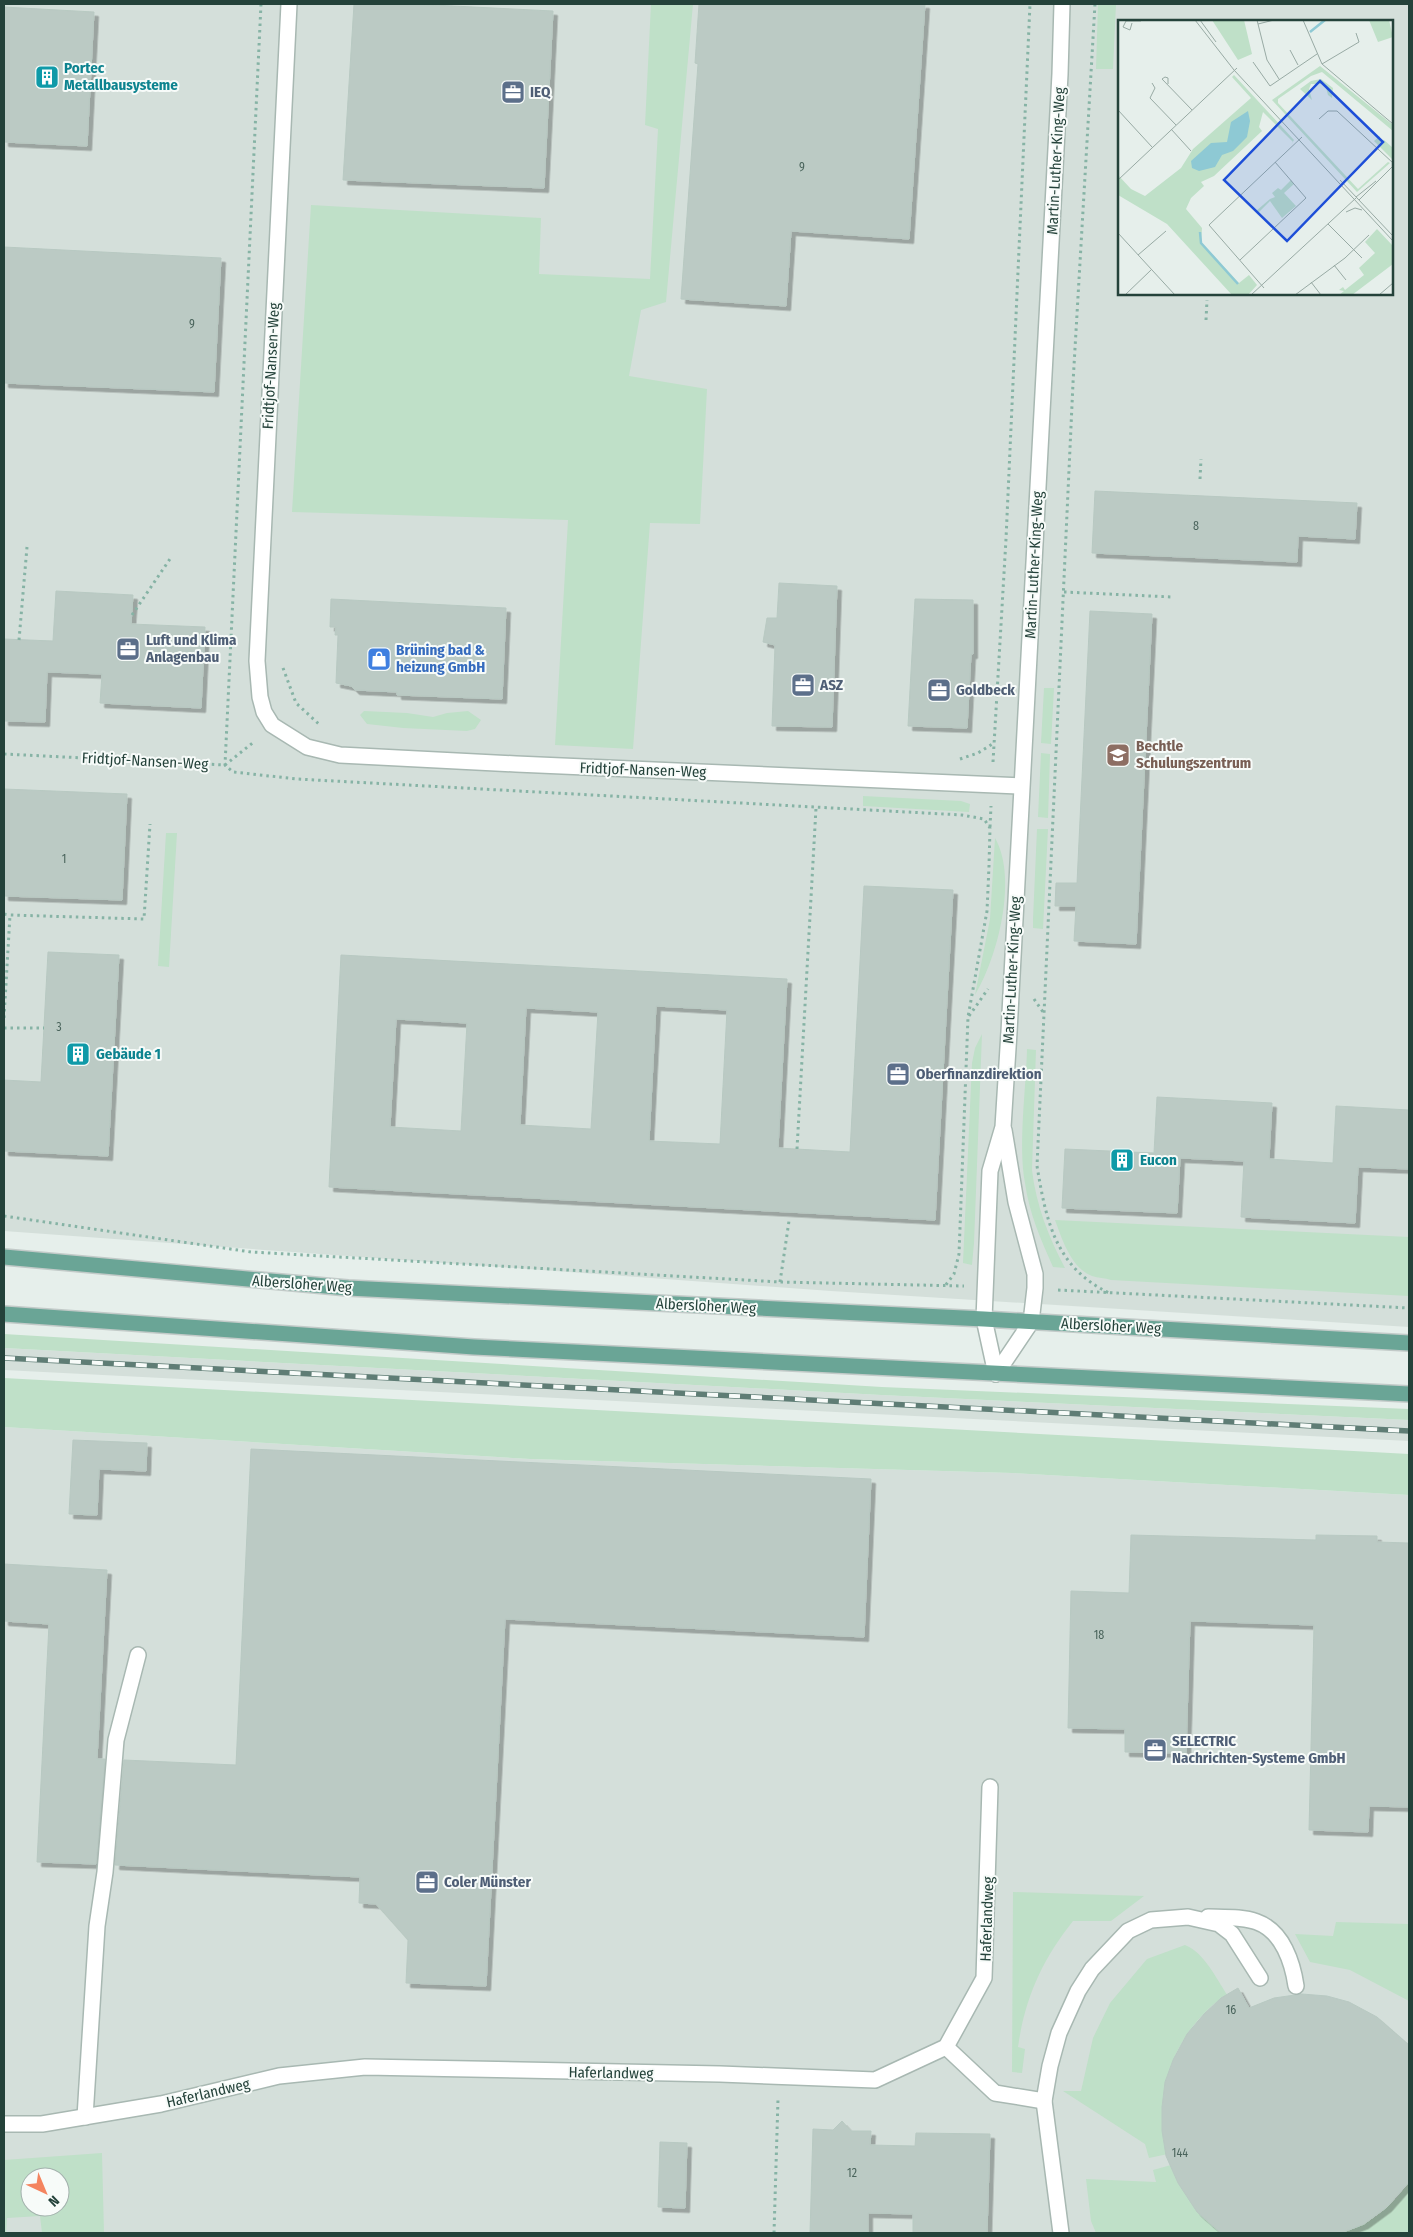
<svg xmlns="http://www.w3.org/2000/svg" width="1413" height="2237" font-family="'Fira Sans Condensed',sans-serif">
<style>
.built{fill:#d4dfda;fill-rule:evenodd}
.green{fill:#bfe0c8;fill-rule:evenodd}
.building{fill:#bbcac4;stroke:#b8c9c2;fill-rule:evenodd;filter:url(#shadow)}
.lines{fill:none;stroke-linecap:round;stroke-linejoin:round}
.minor-casing{stroke:#a8b8b2;stroke-width:18}
.major-casing{stroke:#c2cac8;stroke-width:18}
.path{stroke:#86b3a5;stroke-width:3;stroke-dasharray:2.5 4;stroke-linecap:butt}
.minor{stroke:#fff;stroke-width:15}
.major{stroke:#6aa596;stroke-width:15}
.rail-casing{stroke:#5f7d75;stroke-width:5.5}
.rail{stroke:#f7fbf9;stroke-width:4;stroke-dasharray:11;stroke-linecap:butt}
.labels{text-anchor:middle;dominant-baseline:central;stroke-width:4;stroke-linejoin:round;paint-order:stroke}
.number-label{font-size:12px;fill:#4a645c}
.culture-label{font-size:15px;font-weight:bold;fill:#0d838f;stroke:#f7fbf9;text-anchor:start}
.service-label{font-size:15px;font-weight:bold;fill:#4e5e75;stroke:#f7fbf9;text-anchor:start}
.street-label{font-size:15px;fill:#24423a;stroke:#f7fbf9}
.shop-label{font-size:15px;font-weight:bold;fill:#366cbe;stroke:#f7fbf9;text-anchor:start}
.education-label{font-size:15px;font-weight:bold;fill:#785e54;stroke:#f7fbf9;text-anchor:start}
.inset-river{fill:none;stroke:#8ec9d4;stroke-width:2.5}
.inset-road{fill:none;stroke:#98aaa4;stroke-width:1}
.view{fill:#1d4ed8;fill-opacity:0.15;stroke:#1d4ed8;stroke-width:2.5}
.inset-edge{fill:none;stroke:#24423a;stroke-width:2.5}
</style>
<defs>
<filter id="shadow"><feDropShadow dx="4.5" dy="4.5" stdDeviation="0" flood-color="#0004"/></filter>
</defs>
<rect width="100%" height="100%" fill="#e6efeb"/>
<!-- built -->
<g class="built">
<path d="M4,4H1409V1327L831,1291L4,1231ZM1119,21H1392V294H1119Z"/>
<polygon points="4,1348 881,1395 1409,1420 1409,1441 4,1370"/>
<path d="M4,1427L530,1459L1012,1473L1409,1495V2233H4ZM30,2177H60V2207H30Z"/>
</g>
<!-- green -->
<g class="green">
<polygon points="651,4 693,4 666,302 641,310 629,376 707,389 700,524 650,523 633,749 555,745 568,520 292,512 311,205 541,218 539,274 650,279 658,129 645,125"/>
<polygon points="1098,4 1116,4 1113,69 1096,69"/>
<polygon points="1044,688 1054,688 1051,744 1041,743"/>
<polygon points="364,711 407,713 433,717 447,713 468,711 481,720 475,729 467,731 403,728 367,724 360,715"/>
<polygon points="1041,753 1050,754 1048,818 1038,817"/>
<polygon points="863,796 961,801 970,804 969,812 863,806"/>
<polygon points="1037,829 1048,829 1043,929 1033,928 1033,919"/>
<polygon points="166,833 177,833 169,967 158,966"/>
<path d="M995,838C1018,878 998,957 975,995L990,919Z"/>
<polygon points="982,1034 974,1243 972,1265 963,1263 972,1063 975,1048"/>
<path d="M1027,1049L1036,1050L1032,1170C1036,1205 1049,1238 1065,1268L1053,1267C1041,1240 1029,1213 1025,1183C1018,1144 1026,1090 1027,1049Z"/>
<path d="M1055,1220L1409,1237V1296L1111,1280C1105,1278 1098,1278 1092,1276C1071,1268 1062,1239 1055,1220Z"/>
<polygon points="4,1334 882,1387 1409,1409 1409,1420 881,1395 4,1348"/>
<polygon points="4,1378 1409,1454 1409,1495 1012,1473 530,1459 4,1427"/>
<path d="M1013,1892L1144,1896L1111,1921H1073C1042,1960 1025,1998 1018,2047L1025,2049L1022,2073L1012,2072Z"/>
<polygon points="1336,1922 1409,1924 1409,2001 1350,1970 1310,1962 1295,1934 1333,1936"/>
<path d="M1185,1945C1205,1953 1217,1980 1228,1996C1217,1999 1206,2011 1198,2020C1165,2058 1156,2106 1168,2154L1149,2158L1145,2144L1063,2091H1081L1093,2038L1110,2003L1147,1959Z"/>
<path d="M102,2153L104,2233H42L40,2216L7,2218L6,2233H4V2160ZM30,2177H60V2207H30Z"/>
<path d="M1171,2165C1182,2193 1197,2214 1221,2233H1096L1091,2221L1086,2179L1156,2182L1153,2170Z"/>
<path d="M1409,2182V2233H1341C1370,2225 1392,2206 1409,2182Z"/>
</g>
<!-- building -->
<g class="building">
<polygon points="354,4 413,4 553,11 544,188 343,180"/>
<polygon points="699,4 925,4 909,239 791,231 786,306 681,299 698,64 695,63"/>
<polygon points="4,7 94,12 87,146 4,142"/>
<polygon points="4,247 221,258 214,392 4,383"/>
<polygon points="1095,491 1357,503 1355,539 1298,536 1297,562 1092,553"/>
<polygon points="779,583 837,586 832,727 772,726 775,645 763,642 767,618 777,618"/>
<polygon points="56,591 133,595 131,624 205,627 201,708 100,703 102,674 47,672 45,722 4,721 4,639 53,641"/>
<polygon points="331,599 506,608 502,699 397,695 397,692 355,690 351,686 336,683 338,635 335,635 336,627 330,627"/>
<polygon points="915,599 973,600 973,654 971,654 967,728 908,726"/>
<polygon points="1090,611 1152,614 1136,944 1074,941 1076,906 1055,906 1056,883 1077,883"/>
<polygon points="4,789 127,794 122,900 4,896"/>
<path d="M864,886L953,890L935,1220L329,1187L341,955L787,979L778,1148L850,1152ZM656,1006L727,1010L720,1144L649,1141ZM526,1008L598,1012L591,1129L520,1125ZM396,1019L467,1023L461,1131L390,1127Z"/>
<polygon points="48,952 119,955 108,1156 4,1151 4,1080 41,1082"/>
<polygon points="1157,1097 1272,1103 1269,1159 1333,1163 1336,1106 1409,1110 1409,1169 1358,1167 1355,1223 1241,1217 1244,1161 1180,1158 1177,1213 1062,1208 1065,1149 1154,1153"/>
<polygon points="73,1440 147,1443 146,1471 99,1469 97,1515 69,1514"/>
<polygon points="251,1449 871,1479 864,1637 505,1619 486,1986 406,1983 408,1940 376,1904 359,1903 360,1877 115,1865 124,1760 236,1765"/>
<polygon points="1131,1535 1316,1540 1316,1535 1377,1536 1377,1542 1409,1543 1409,1807 1369,1806 1368,1832 1309,1830 1314,1625 1190,1621 1186,1753 1125,1752 1125,1729 1068,1728 1071,1591 1129,1593"/>
<polygon points="4,1564 107,1570 97,1759 105,1759 96,1864 37,1862 49,1624 4,1621"/>
<polygon points="1238,1988 1249,2008 1274,1998 1302,1994 1327,1996 1349,2002 1377,2017 1409,2045 1409,2182 1387,2207 1364,2224 1341,2233 1221,2233 1197,2212 1178,2183 1166,2156 1162,2131 1162,2107 1165,2082 1173,2060 1187,2034 1204,2014 1221,1998"/>
<polygon points="842,2121 851,2131 871,2131 870,2145 915,2146 916,2133 990,2134 987,2233 913,2233 913,2214 868,2213 868,2233 810,2233 813,2129 833,2130"/>
<polygon points="660,2142 687,2143 685,2208 658,2207"/>
</g>
<g class="lines">
<!-- minor casing -->
<g class="minor-casing">
<g id="minor">
<polyline points="289,4 257,661 260,697 264,712 272,725 307,747 340,755 516,764 1021,786"/>
<polyline points="996,1374 984,1319 990,1171 1003,1127 1009,1032 1060,74 1062,4"/>
<polyline points="996,1374 1031,1322 1035,1288 1035,1274 1016,1202 1004,1130"/>
<path d="M1208,1917C1242,1918 1268,1915 1285,1949C1291,1961 1294,1972 1296,1986"/>
<polyline points="946,2047 995,2093 1044,2101"/>
<polyline points="85,2117 97,1926 105,1872 116,1740 138,1655"/>
<polyline points="4,2124 42,2124 161,2104 279,2076 365,2067 720,2074 875,2080 946,2047 984,1978 990,1787"/>
<polyline points="1061,2233 1044,2101 1050,2066 1059,2033 1078,1991 1092,1969 1128,1931 1151,1920 1188,1917 1219,1924 1232,1934 1260,1978"/>
</g>
</g>
<!-- major casing -->
<g class="major-casing">
<g id="major">
<polyline points="4,1257 348,1288 984,1319 1409,1343"/>
<polyline points="4,1314 474,1347 1409,1394"/>
</g>
</g>
<!-- path -->
<g class="path">
<polyline points="261,4 225,765 233,772 297,779 962,815 984,819 990,828 989,866 987,911 968,1017 959,1254 954,1274 945,1286"/>
<path d="M1095,4L1073,383L1037,1166C1046,1220 1055,1267 1109,1293"/>
<polyline points="1206,320 1207,300"/>
<polyline points="1200,479 1201,459"/>
<polyline points="1064,592 1172,597"/>
<polyline points="132,615 172,556"/>
<polyline points="19,640 27,547"/>
<polyline points="283,668 296,703 321,726"/>
<polyline points="4,754 225,765 255,741"/>
<polyline points="960,759 978,753 994,743"/>
<polyline points="993,762 1006,539 1030,4"/>
<polyline points="990,827 991,806"/>
<polyline points="4,914 10,915"/>
<polyline points="1034,999 1043,1012"/>
<polyline points="969,1016 988,989"/>
<polyline points="4,1018 10,915 144,919 150,824"/>
<polyline points="4,1028 44,1028"/>
<polyline points="797,1149 816,808"/>
<polyline points="4,1216 251,1252 780,1282 964,1286"/>
<polyline points="780,1282 789,1221"/>
<polyline points="1058,1290 1409,1308"/>
<polyline points="774,2233 778,2099"/>
</g>
<!-- minor -->
<use href="#minor" class="minor"/>
<!-- major -->
<use href="#major" class="major"/>
<!-- rail casing -->
<g class="rail-casing">
<polyline id="rail" points="4,1358 1409,1431"/>
</g>
<!-- rail -->
<use href="#rail" class="rail"/>
</g>
<!-- icons -->
<defs>
<g id="building-square" transform="scale(1.25)"><rect x="-9" y="-9" width="18" height="18" rx="4" fill="#0f9aa8" stroke="#f7fbf9"/><path d="M-4-6H4V6H1V3H-1V6H-4ZM-2.5-4.3h1.7v1.8h-1.7ZM.8-4.3h1.7v1.8H.8ZM-2.5-1h1.7V.8h-1.7ZM.8-1h1.7V.8H.8Z" fill="#fff"/></g>
<g id="office-square" transform="scale(1.25)"><rect x="-9" y="-9" width="18" height="18" rx="4" fill="#5c6f8a" stroke="#f7fbf9"/><path d="M-6-3h4V-5.5h4V-3h4V5H-6ZM-1-4.5V-3h2v-1.5ZM-6 0V1H6V0Z" fill="#fff"/></g>
<g id="shop-square" transform="scale(1.25)"><rect x="-9" y="-9" width="18" height="18" rx="4" fill="#3f7fe0" stroke="#f7fbf9"/><path d="M-5-2.5h2.3a2.7 3.5 0 0 1 5.4 0H5L5.5 6h-11ZM-1.5-2.5h3a1.5 2.3 0 0 0-3 0Z" fill="#fff"/></g>
<g id="school-square" transform="scale(1.25)"><rect x="-9" y="-9" width="18" height="18" rx="4" fill="#8d6e63" stroke="#f7fbf9"/><path d="M0-5L7-2L0 1L-7-2ZM-4 1L0 2.5L4 1V4Q0 6-4 4Z" fill="#fff"/></g>
</defs>
<g fill-rule="evenodd">
<use href="#building-square" x="47" y="77"/>
<use href="#office-square" x="513" y="92"/>
<use href="#office-square" x="128" y="649"/>
<use href="#shop-square" x="379" y="659"/>
<use href="#office-square" x="803" y="685"/>
<use href="#office-square" x="939" y="690"/>
<use href="#school-square" x="1118" y="755"/>
<use href="#building-square" x="78" y="1054"/>
<use href="#office-square" x="898" y="1074"/>
<use href="#building-square" x="1122" y="1160"/>
<use href="#office-square" x="1155" y="1750"/>
<use href="#office-square" x="427" y="1882"/>
</g>
<g class="labels">
<!-- number labels -->
<g class="number-label">
<text x="802" y="167">9</text>
<text x="192" y="324">9</text>
<text x="1196" y="526">8</text>
<text x="64" y="859">1</text>
<text x="59" y="1027">3</text>
<text x="1099" y="1635">18</text>
<text x="1231" y="2010">16</text>
<text x="1180" y="2153">144</text>
<text x="852" y="2173">12</text>
</g>
<!-- culture labels -->
<g class="culture-label">
<text x="64" y="68">Portec<tspan x="64" dy="17">Metallbausysteme</tspan></text>
<text x="96" y="1054">Gebäude 1</text>
<text x="1140" y="1160">Eucon</text>
</g>
<!-- service labels -->
<g class="service-label">
<text x="530" y="92">IEQ</text>
<text x="146" y="640">Luft und Klima<tspan x="146" dy="17">Anlagenbau</tspan></text>
<text x="820" y="685">ASZ</text>
<text x="956" y="690">Goldbeck</text>
<text x="916" y="1074">Oberfinanzdirektion</text>
<text x="1172" y="1741">SELECTRIC<tspan x="1172" dy="17">Nachrichten-Systeme GmbH</tspan></text>
<text x="444" y="1882">Coler Münster</text>
</g>
<!-- street labels -->
<g class="street-label">
<text transform="translate(1056 161) rotate(-87)">Martin-Luther-King-Weg</text>
<text transform="translate(271 366) rotate(-87)">Fridtjof-Nansen-Weg</text>
<text transform="translate(1034 565) rotate(-87)">Martin-Luther-King-Weg</text>
<text transform="translate(145 761) rotate(3)">Fridtjof-Nansen-Weg</text>
<text transform="translate(643 770) rotate(2)">Fridtjof-Nansen-Weg</text>
<text transform="translate(1012 970) rotate(-87)">Martin-Luther-King-Weg</text>
<text transform="translate(302 1284) rotate(4)">Albersloher Weg</text>
<text transform="translate(706 1306) rotate(3)">Albersloher Weg</text>
<text transform="translate(1111 1326) rotate(3)">Albersloher Weg</text>
<text transform="translate(987 1919) rotate(-88)">Haferlandweg</text>
<text transform="translate(611 2073) rotate(1)">Haferlandweg</text>
<text transform="translate(208 2093) rotate(-13)">Haferlandweg</text>
</g>
<!-- shop labels -->
<g class="shop-label">
<text x="396" y="650">Brüning bad &amp;<tspan x="396" dy="17">heizung GmbH</tspan></text>
</g>
<!-- education labels -->
<g class="education-label">
<text x="1136" y="746">Bechtle<tspan x="1136" dy="17">Schulungszentrum</tspan></text>
</g>
</g>
<!-- overview -->
<g transform="translate(1118 20)">
<rect width="275" height="275" fill="#e6efeb"/>
<path d="M94,0H126L134,34L120,40ZM251,0H271L275,17L260,22ZM202,46L275,105V111L204,52L193,56L160,79V83L240,169L270,142L272,143L239,172L154,80ZM116,55L176,120L173,125L175,122L145,92L141,107L144,111L96,156L83,162L86,166L73,178L68,189L84,208L83,222L121,263L131,255L139,265L130,275H114L49,204L0,175V155L13,169L27,176L63,148L75,129L133,78L114,57ZM203,59L215,68L214,78L210,75L207,64H193L191,69L194,80L182,69L193,61ZM262,116V121L266,120L275,128V140L256,121ZM173,160L176,164L166,173L178,186L164,198L152,181L140,193L138,191L152,179L157,177L154,173L160,168L163,170ZM259,209L275,226V244L234,275H221L226,271L221,270L225,267L227,270L246,255L241,248L257,233L247,222Z" fill="#bfe0c8"/>
<path d="M130,91L132,101L129,117L115,131L104,135L97,147L81,151L74,148L73,141L93,123L109,122L113,102Z" fill="#8ec9d4"/>
<path class="inset-river" d="M192,12L207,0M82,212L83,223L120,264"/>
<path class="inset-road" d="M77,0L116,50L275,221M82,0L98,22M139,0L149,40L161,59M185,0L204,44L275,104M14,3L12,10L5,7L8,1H23M140,4L156,0M172,30L180,45M135,42L152,66L199,34M204,44L241,22L238,13M34,63L37,68L32,78L58,105M50,64V58L47,57L44,59L74,90M0,90L34,127M201,99L210,91H219L275,143M53,109L73,131M0,160L119,48M222,160L275,216M238,177L258,161M241,180L275,146M228,192L237,188L244,190M210,204L244,238M0,213L57,275M20,235L48,211M122,240L188,178L157,142M216,245L228,260M193,262L203,275M146,268L91,205L184,117M7,275L33,250M133,275L238,178M177,275L227,238L251,215M261,275L275,263"/>
<path class="view" d="M202,61L265,122L169,221L106,160Z"/>
<rect width="275" height="275" class="inset-edge"/>
</g>
<!-- border -->
<rect width="1413" height="2237" fill="none" stroke="#24423a" stroke-width="10"/>
<!-- north arrow -->
<g transform="translate(45 2192) rotate(136)"><circle r="24" fill="#f7fbf9" stroke="#a3b1ad"/>
<path d="M0-4L9 19L0 12L-9 19Z" fill="#f4845f"/>
<text y="-8" font-size="14" font-weight="bold" text-anchor="middle" fill="#24423a">N</text>
</g>
</svg>
